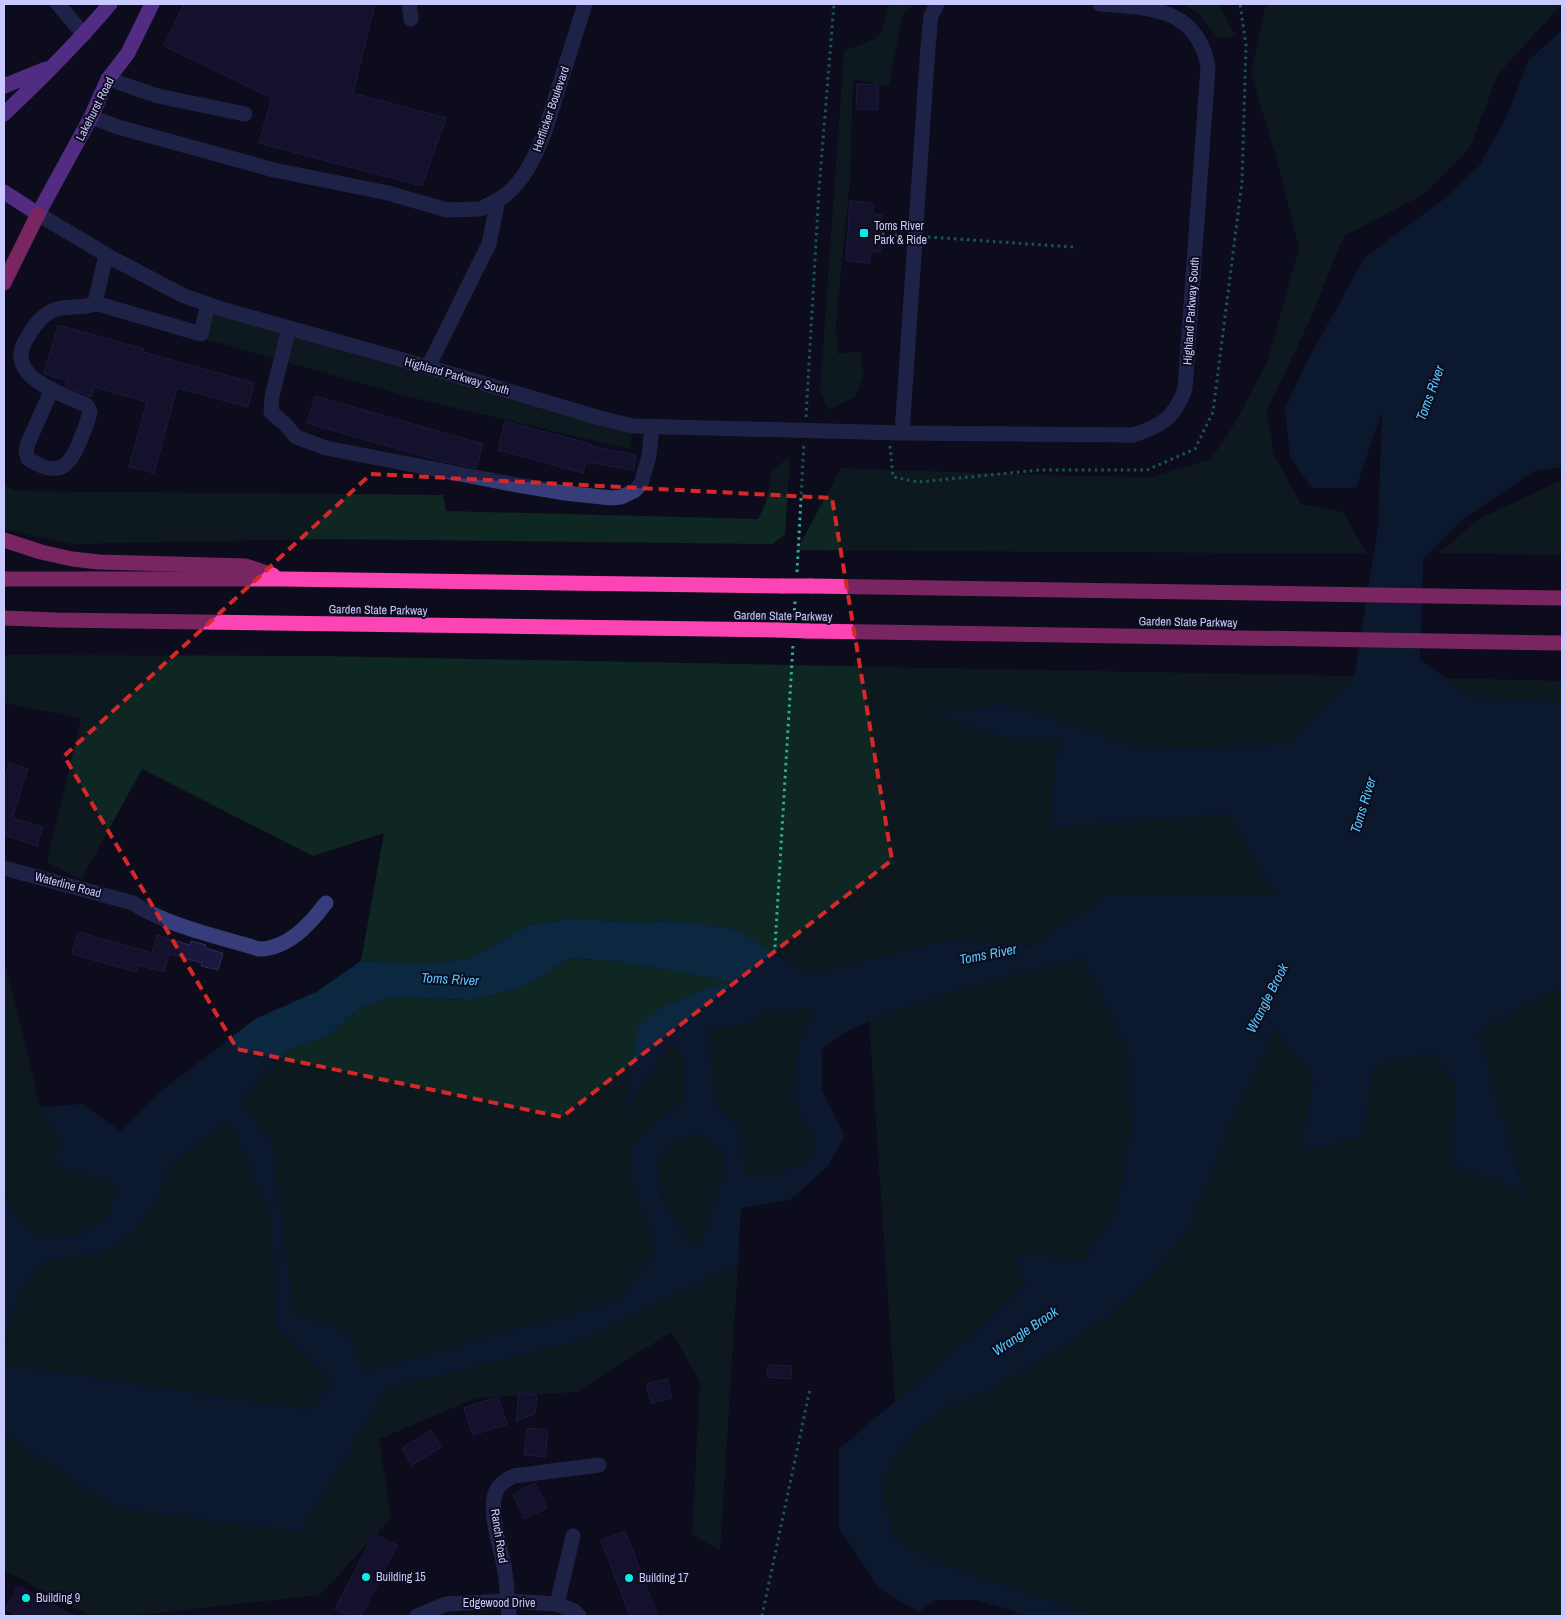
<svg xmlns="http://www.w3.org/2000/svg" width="1566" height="1620" font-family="'Archivo Narrow',sans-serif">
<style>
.green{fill:#0f2723}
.water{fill:#0c2740;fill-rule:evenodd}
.building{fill:#1b183d;stroke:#2f2a69}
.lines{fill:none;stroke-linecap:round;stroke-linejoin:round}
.path{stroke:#2ead95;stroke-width:3;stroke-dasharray:2.5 4;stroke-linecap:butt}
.minor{stroke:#373d7b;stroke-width:15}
.major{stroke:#a750fd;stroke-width:15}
.highway{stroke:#fd44b4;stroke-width:15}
.highway-bridge{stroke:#fd44b4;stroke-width:15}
.marked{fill:none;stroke:#d62828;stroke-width:4;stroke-dasharray:10 6;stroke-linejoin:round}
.poi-dot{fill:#03f0e9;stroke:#0c0c1d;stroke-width:2}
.labels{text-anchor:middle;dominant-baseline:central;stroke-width:4;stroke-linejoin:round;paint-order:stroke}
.street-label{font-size:12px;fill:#c8c9fe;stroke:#0c0c1d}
.poi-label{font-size:12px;fill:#c8c9fe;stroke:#0c0c1d;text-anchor:start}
.water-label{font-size:14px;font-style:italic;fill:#57c5fd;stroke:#0c0c1d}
</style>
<rect width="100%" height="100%" fill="#0c0c1d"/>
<!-- green -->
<g class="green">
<polygon points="890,4 914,4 902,16 889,86 853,79 850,179 836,323 838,354 860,351 864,374 855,397 828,410 820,391 844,51 873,40 881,32"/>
<polygon points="1180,4 1218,4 1236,36 1218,38 1196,11"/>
<polygon points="1266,4 1562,4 1498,74 1470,147 1422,195 1344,236 1308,324 1267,410 1274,455 1301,504 1343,512 1367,554 797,550 841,468 1039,475 1152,477 1211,459 1234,425 1268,360 1299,248 1276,157 1251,73"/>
<polygon points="213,309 359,356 580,413 632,433 630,449 410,397 205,339"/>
<polygon points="790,457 785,534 773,544 324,539 72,544 4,529 4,485 16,491 443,495 446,511 758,519 766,503 772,470"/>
<polygon points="1557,482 1562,482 1562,555 1439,553 1479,519"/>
<polygon points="4,655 321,656 1354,676 1290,743 1146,750 1005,704 936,715 1006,737 1059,737 1049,828 1227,814 1278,896 1106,896 1027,947 952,939 809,974 736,929 667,920 643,923 572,918 528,926 471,958 422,964 361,961 384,833 313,856 142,769 81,880 47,862 81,718 4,703"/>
<polygon points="1446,678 1562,681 1562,702 1471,698"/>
<polygon points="570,958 621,962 739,982 705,988 659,1009 623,1113 670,1043 684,1058 683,1102 664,1115 633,1187 658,1248 619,1300 364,1372 349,1332 294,1313 272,1143 240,1103 250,1089 292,1048 328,1036 360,1008 391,997 469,1000 522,988"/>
<polygon points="1082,958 1128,1052 1131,1127 1117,1207 1085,1260 1013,1253 1027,1284 967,1340 895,1401 869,1020 938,996 997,978"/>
<polygon points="4,959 18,1014 40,1107 61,1142 118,1184 108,1216 81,1235 40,1238 14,1212 4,1193"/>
<polygon points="1562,987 1562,1616 1092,1616 1056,1602 937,1563 894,1537 881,1485 912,1431 944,1409 990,1390 1043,1359 1106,1318 1232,1120 1270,1042 1274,1027 1363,1138 1374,1067 1432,1053 1456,1085 1452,1165 1525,1192 1478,1032"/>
<polygon points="805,1008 816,1009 803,1030 792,1099 816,1139 807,1161 777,1175 746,1174 740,1128 715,1107 709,1031 743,1025 767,1011"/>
<polygon points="229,1120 270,1215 277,1327 333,1381 311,1410 4,1364 4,1344 22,1288 43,1262 61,1258 100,1254 154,1207 171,1163"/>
<polygon points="701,1133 722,1151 725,1171 701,1244 691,1248 662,1196 658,1164 671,1143"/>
<polygon points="738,1265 720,1551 692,1534 700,1381 671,1332 577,1392 476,1398 379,1439 391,1518 320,1595 128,1616 90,1616 4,1570 4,1433 117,1509 301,1532 387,1388 578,1342"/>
</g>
<!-- water -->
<path class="water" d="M1562,30V467L1534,471L1462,520L1423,559L1420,659L1471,697L1562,702V987L1478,1032L1525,1193L1452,1165L1456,1085L1432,1053L1374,1067L1363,1138L1300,1151L1314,1078L1274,1028L1270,1042L1232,1120L1189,1230L1148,1278L1106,1318L1043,1359L990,1390L944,1409L912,1431L881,1485L894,1537L937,1563L1056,1602L1092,1616H1018L1016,1612L976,1600H935L919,1612L879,1589L839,1528V1449L967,1340L1027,1284L1013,1253L1085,1260L1117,1207L1131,1127L1128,1052L1082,958C1026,971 970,985 915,1004C881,1016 850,1026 822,1049V1090L845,1136L828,1166L790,1200L741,1208L738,1265L578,1342L387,1388L301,1532L117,1509L4,1433V1364L311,1410L333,1381L277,1327L270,1215L229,1120L171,1163L154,1207L133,1234L100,1254L61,1258L43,1262L22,1288L4,1344V1193L14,1212L40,1238L81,1235L108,1216L118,1184L50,1164L61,1142L40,1107L84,1104L120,1131L165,1088L255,1019L316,992L361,961L422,964L471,958L528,926L572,918L643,923L667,920L736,929L809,974L952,939L1028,947L1106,896H1277L1227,814L1048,828L1059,737H1006L934,715L1005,704L1146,750L1290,743L1354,677L1378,527L1382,412L1356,488H1312L1290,457L1285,409L1304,367L1365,257L1443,200L1479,166L1507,116L1528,61ZM570,958L621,962L737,982L705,988L659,1009L639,1026L622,1115L670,1043L684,1058L683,1102L664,1115L631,1147L633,1187L657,1248L619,1300L364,1372L349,1332L294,1313L272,1143L241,1103L250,1089L292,1048L328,1036L360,1008L391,997L469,1000L522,988ZM805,1008L815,1009L803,1030L796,1060L792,1099L816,1139L807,1161L777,1175L746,1174L740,1128L715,1106L709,1031L743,1025L768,1011ZM701,1133L722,1151L725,1171L701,1244L691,1248L662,1197L658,1164L671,1143Z"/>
<!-- building -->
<g class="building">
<polygon points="184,4 375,4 353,93 446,118 422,186 259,143 272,98 164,46"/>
<polygon points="857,84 878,85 878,110 856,109"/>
<polygon points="850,201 873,203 873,214 882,215 880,252 870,251 870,263 846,261"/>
<polygon points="58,325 144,349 143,352 254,383 248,407 177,388 154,473 129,467 147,402 94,387 91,397 65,386 67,380 44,374"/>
<polygon points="315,396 483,444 476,468 437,460 307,423"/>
<polygon points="505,421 591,444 590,446 636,455 634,470 586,462 583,473 498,450"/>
<polygon points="9,763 28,769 12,818 43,827 37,846 4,835 4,781"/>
<polygon points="78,932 152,953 157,935 190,945 191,941 206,945 205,948 223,953 218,970 201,966 202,963 169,954 164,972 138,965 136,972 72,954"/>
<polygon points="768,1365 792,1366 791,1379 767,1377"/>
<polygon points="667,1379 672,1398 651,1403 646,1384"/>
<polygon points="519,1393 537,1395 535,1414 516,1421"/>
<polygon points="498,1397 507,1424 473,1435 464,1408"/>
<polygon points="527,1428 548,1430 545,1457 524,1455"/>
<polygon points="431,1430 441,1447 412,1465 402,1448"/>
<polygon points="535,1483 547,1508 524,1519 513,1494"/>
<polygon points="625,1531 658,1616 630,1616 601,1540"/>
<polygon points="374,1534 397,1545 361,1616 349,1616 335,1609"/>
<polygon points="18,1586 74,1616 19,1616 6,1609"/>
</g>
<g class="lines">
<!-- path -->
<g class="path">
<polyline points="882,234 902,236"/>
<polyline points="928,237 1073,247"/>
<polyline points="806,417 819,189 834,4"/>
<polyline points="890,446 893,477 918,482 1039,470 1147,470 1195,449 1213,412 1242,182 1246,45 1240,4"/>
<polyline points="797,572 804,443"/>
<polyline points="794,617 795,601"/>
<polyline points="775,947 793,645"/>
<polyline points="762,1616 810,1389"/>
</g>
<!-- minor -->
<g class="minor">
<polyline points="58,4 84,35"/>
<polyline points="409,4 411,19"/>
<polyline points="108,79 158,96 245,114"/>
<polyline points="91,117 118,127 274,170 388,193 447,210 480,209 498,200"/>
<path d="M38,214L110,257L184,296L225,310L428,367L600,418L633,426L902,433L1133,435C1162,426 1175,417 1185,389L1208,67C1197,7 1150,8 1100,4"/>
<polyline points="95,303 201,334 208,304"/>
<polyline points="289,328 272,396 271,412 285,424 296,437 326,448 506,483 565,493 611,498 621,497 634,491 641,484 649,456 652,426"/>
<path d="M428,367L489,244L498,200C522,186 534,159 544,134L585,4"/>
<path d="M52,389L28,443L26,451L28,459C58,478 70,468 81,438C84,430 88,421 90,412L88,407L86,405C60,393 2,376 27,338C33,328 39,318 50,312C63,304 85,310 95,303L106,255"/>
<polyline points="902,433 928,47 931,16 937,4"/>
<path d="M4,868L133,903C167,926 220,937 259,949C288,949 310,924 326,903"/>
<polyline points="557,1604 573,1536"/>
<polyline points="417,1616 446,1604 508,1601 557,1604 574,1611 579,1616"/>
<path d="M509,1616C508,1600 507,1583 504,1566C500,1545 489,1514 495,1494C498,1484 506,1480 514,1476L599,1465"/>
</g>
<!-- major -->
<g class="major">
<polyline points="4,86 46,69"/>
<path d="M4,114C41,79 77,43 110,4"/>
<polyline points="4,192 38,214 91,117 108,79 128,53 152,4"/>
</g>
<!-- highway -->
<g class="highway">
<polyline points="4,283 38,214"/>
<polyline points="4,540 41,552 72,559 99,562 246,566 273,575"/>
<polyline points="4,579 283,579 783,586"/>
<polyline points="811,586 1562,598"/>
<polyline points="4,618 56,620 778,630"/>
<polyline points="808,631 1562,643"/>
</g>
<!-- highway-bridge -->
<g class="highway-bridge">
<polyline points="783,586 811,586"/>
<polyline points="778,630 808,631"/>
</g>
</g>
<!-- marked area -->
<path d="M0 0H1566V1620H0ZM371,474L832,498L892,860L562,1117L237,1049L64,756Z" fill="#0c0c1d" fill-opacity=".55" fill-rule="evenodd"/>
<path class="marked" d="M371,474L832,498L892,860L562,1117L237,1049L64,756Z"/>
<!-- markers -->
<g class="poi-dot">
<rect x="859" y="228" width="10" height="10" rx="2.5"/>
<circle cx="366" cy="1577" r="5"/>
<circle cx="629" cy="1578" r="5"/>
<circle cx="26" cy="1598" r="5"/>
</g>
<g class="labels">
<!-- street labels -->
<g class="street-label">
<text transform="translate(95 109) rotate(-63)">Lakehurst Road</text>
<text transform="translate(551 109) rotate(-71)">Herflicker Boulevard</text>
<text transform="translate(1191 311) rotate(-86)">Highland Parkway South</text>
<text transform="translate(457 376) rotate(16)">Highland Parkway South</text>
<text transform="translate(378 610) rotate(1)">Garden State Parkway</text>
<text transform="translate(783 616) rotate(1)">Garden State Parkway</text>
<text transform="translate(1188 622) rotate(1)">Garden State Parkway</text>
<text transform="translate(68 885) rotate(15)">Waterline Road</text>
<text transform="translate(499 1536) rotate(81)">Ranch Road</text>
<text x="499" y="1603">Edgewood Drive</text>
</g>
<!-- poi labels -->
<g class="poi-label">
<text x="874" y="226">Toms River<tspan x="874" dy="14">Park &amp; Ride</tspan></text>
<text x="376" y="1577">Building 15</text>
<text x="639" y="1578">Building 17</text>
<text x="36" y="1598">Building 9</text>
</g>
<!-- water labels -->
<g class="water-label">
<text transform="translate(1430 393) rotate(-70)">Toms River</text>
<text transform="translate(1363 805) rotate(-73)">Toms River</text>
<text transform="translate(988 954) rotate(-11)">Toms River</text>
<text transform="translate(450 979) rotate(3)">Toms River</text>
<text transform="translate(1267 998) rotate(-63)">Wrangle Brook</text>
<text transform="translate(1025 1331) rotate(-34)">Wrangle Brook</text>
</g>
</g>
<!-- border -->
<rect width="1566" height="1620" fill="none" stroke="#c8c9fe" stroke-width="10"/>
</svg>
